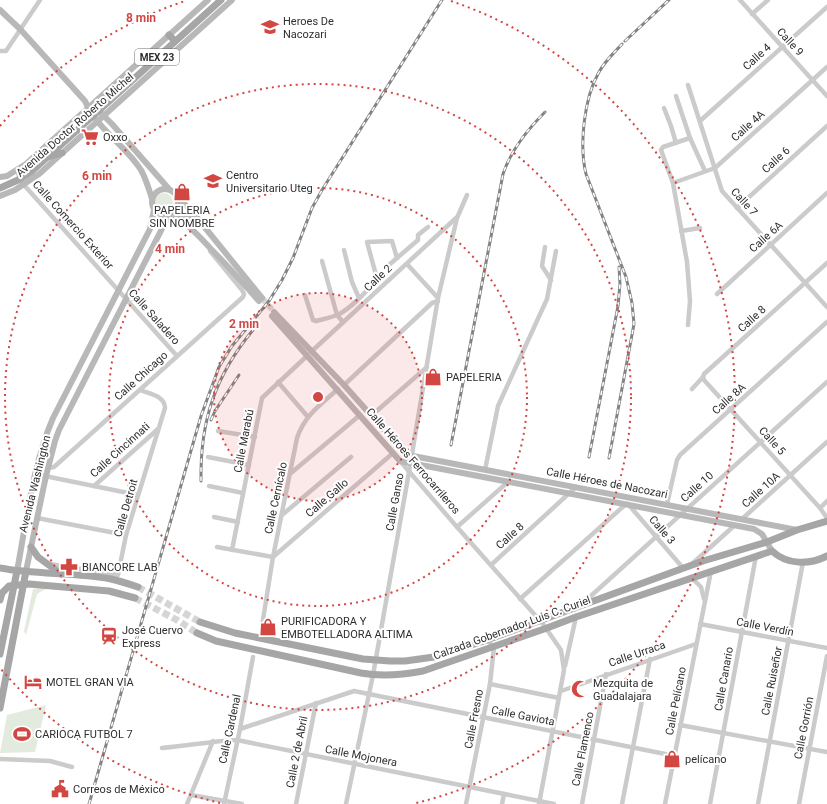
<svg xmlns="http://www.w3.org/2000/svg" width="827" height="804" font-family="Roboto,sans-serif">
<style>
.green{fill:#e3eade}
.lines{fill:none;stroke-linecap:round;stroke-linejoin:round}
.secondary-tunnel{stroke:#d5d5d5;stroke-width:6;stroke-dasharray:6 3;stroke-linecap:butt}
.primary-tunnel{stroke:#d5d5d5;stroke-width:7;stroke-dasharray:7 3.5;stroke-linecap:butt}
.minor{stroke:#cbcbcb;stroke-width:4.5}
.secondary{stroke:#b8b8b8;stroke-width:6}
.primary{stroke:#a6a6a6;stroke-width:7}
.rail-casing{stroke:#838383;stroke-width:3}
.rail{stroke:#fff;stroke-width:1.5;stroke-dasharray:4.5;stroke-linecap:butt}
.ring{fill:none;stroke:#d34743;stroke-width:2;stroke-dasharray:2 4}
.labels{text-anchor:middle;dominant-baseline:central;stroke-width:4;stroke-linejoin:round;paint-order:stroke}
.shield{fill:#fff;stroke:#6d6d6d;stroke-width:1}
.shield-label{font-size:10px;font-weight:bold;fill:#2e2e2e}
.poi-label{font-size:11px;fill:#2e2e2e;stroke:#fff;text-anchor:start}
.street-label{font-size:11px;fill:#2e2e2e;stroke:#fff}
.centre{fill:#d34743;stroke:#fff;stroke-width:2}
.ring-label{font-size:12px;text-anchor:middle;font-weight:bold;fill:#d34743;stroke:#fff;stroke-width:4;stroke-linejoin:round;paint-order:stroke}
</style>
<rect width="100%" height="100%" fill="#fff"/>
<!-- green -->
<g class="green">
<circle cx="164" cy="202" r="9"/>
<polygon points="49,587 37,594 26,635 24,631 33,589"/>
<polygon points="46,705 35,752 0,753 7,715"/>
</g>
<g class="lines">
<!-- secondary-tunnel -->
<polyline class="secondary-tunnel" points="262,298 274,312"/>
<!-- primary-tunnel -->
<g class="primary-tunnel">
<polyline points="138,587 200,622"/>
<polyline points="135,598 177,620 197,633"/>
</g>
<!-- minor -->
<g class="minor">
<polyline points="740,0 827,96"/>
<polyline points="752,14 768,0"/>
<polyline points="0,51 6,51 40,0"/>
<polyline points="688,85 722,191 827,307"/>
<polyline points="676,96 690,138 705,171"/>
<polyline points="664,108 671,126 676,143"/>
<polyline points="700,121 827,7"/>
<polyline points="16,170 24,185 177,356"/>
<polyline points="673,183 715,168 827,67"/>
<polyline points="737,208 827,126"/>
<polyline points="681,231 700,228"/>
<polyline points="545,247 542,266 551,280"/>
<polyline points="344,250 352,282 359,298"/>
<polyline points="322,261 337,315 343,322"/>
<polyline points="390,264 418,240 418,235 428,227"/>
<polyline points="407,264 438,298"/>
<polyline points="717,294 827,193"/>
<path d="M305,295L313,320L316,321C323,319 330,318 337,315C349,310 369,290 376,279V275L367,242L392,241L397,258"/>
<polyline points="688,325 690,301 687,262 673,183 661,150 663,147 690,138"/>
<polyline points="312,351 456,218"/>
<polyline points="703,377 704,380 820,508 827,518"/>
<polyline points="278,382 308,417"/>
<polyline points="344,385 432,303 438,301"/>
<polyline points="692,389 703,377 704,374 827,263"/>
<polyline points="371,416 427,367"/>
<polyline points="218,431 255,437"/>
<polyline points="208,457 249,465"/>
<polyline points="400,461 457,527 543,624 561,650 564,670 539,804"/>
<polyline points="48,468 54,467 243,297 244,294 242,290 210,251"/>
<polyline points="485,470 498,406 547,299 556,251"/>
<polyline points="291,473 360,415"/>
<polyline points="35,474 138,495"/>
<polyline points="94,486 158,429"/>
<polyline points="209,486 243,493"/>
<polyline points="628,504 683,568"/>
<polyline points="667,504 677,460 680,455 827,322"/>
<polyline points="820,508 827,501"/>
<polyline points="282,515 351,457"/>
<polyline points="214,517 238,522"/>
<polyline points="37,518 126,535"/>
<polyline points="742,519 827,442"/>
<polyline points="457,527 509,481"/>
<polyline points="217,547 273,557 393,453"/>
<polyline points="232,550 262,398 308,355"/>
<polyline points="693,563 735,525"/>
<path d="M50,564L118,575L126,535L165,408C165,396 150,394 140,390"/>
<polyline points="491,565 576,487"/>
<polyline points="691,577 701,587 704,599"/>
<polyline points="520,599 626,504"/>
<polyline points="582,604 827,382"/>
<polyline points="700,624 827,648"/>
<path d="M262,626L273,557L297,438C305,415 320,405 338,389"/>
<polyline points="565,666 576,617"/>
<polyline points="490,684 559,698"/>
<polyline points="561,691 696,644"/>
<polyline points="680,725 827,752"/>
<polyline points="240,729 354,691 675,756"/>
<path d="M162,748C187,746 212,741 237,740L554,804"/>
<polyline points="0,759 50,761 72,767"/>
<polyline points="191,795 242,804"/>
<polyline points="187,804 213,741"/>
<polyline points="224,804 240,729 253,657"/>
<polyline points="296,804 316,703"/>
<polyline points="346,804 373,675 409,472 438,298 457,218 467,195"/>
<polyline points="466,804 490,684 494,647 487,640"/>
<polyline points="502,804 504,794"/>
<polyline points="582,804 606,674"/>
<polyline points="622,804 650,659"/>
<polyline points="665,804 711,571"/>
<polyline points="710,804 756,556"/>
<polyline points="758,804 803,562"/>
<polyline points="799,804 827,656"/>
</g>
<!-- secondary -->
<g class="secondary">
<path d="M0,10L20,29L85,101C97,129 125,145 141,170C146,179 149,189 152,199"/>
<polyline points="102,114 112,124 169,189"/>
<polyline points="0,177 7,176 26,164 208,0"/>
<circle cx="165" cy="202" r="13"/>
<polyline points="0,196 15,190 39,174 232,0"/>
<polyline points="177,196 194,214 262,298"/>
<polyline points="178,218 187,217 193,213"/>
<polyline points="274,312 344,385 403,451 408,455 797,530"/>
<polyline points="272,316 400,461 754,529 762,534 772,551"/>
<path d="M17,571C27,519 32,467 53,418L150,229L154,210"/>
<path d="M26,571L46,476L55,441L59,430L169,215C186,221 198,235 210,248C227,265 243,283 259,301"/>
</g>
<!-- primary -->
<g class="primary">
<polyline points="169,35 175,41"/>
<polyline points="48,157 62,153"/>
<polyline points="0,188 18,180 32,171 221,0"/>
<polyline points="31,547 38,557 61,574"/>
<path d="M0,568C36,575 75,572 111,579C120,581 129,584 138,587"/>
<polyline points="0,600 2,593 9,586 29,584 109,591 135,598"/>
<polyline points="200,622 235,633 363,659 390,661 405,661 434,657 487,640 703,561 767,542 797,530 827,521"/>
<path d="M197,633L216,641L361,673C383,677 402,675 423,671L547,628L576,617L772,551C787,565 809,565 827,556"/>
<polyline points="0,654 17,571"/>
<polyline points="0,708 26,571"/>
</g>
<!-- rail casing -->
<g class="rail-casing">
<g id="rail">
<polyline points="625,41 669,0"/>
<polyline points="211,420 215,411 239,375"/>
<path d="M451,445L503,174C511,150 527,130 545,112"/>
<polyline points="589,457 618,306 620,284 619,267"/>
<path d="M609,458L634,324L632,303L626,277L586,174C579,145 584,98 599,72C605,61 614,53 622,44"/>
<path d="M201,481C200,421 215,376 253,330"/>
<polyline points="89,804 201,416 219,367 232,346 269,301 282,280 293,258 312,208 322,190 442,0"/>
</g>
</g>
<!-- rail -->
<use href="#rail" class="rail"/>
</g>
<!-- distance rings -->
<circle cx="318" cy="397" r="104" fill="#d34743" fill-opacity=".12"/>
<g class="ring">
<circle cx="318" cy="397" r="104"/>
<circle cx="318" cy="397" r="209"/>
<circle cx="318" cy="397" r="313"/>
<path d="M220 803A418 418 0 0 1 0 668M0 126A418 418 0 0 1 185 1M451 1A418 418 0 0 1 416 803"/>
</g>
<!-- icons -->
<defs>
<g id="school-bare" transform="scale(1.38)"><path d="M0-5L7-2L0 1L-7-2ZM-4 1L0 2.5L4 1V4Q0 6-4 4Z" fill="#d34743" stroke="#fff" stroke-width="2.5" paint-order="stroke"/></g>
<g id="supermarket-bare" transform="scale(1.38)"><path d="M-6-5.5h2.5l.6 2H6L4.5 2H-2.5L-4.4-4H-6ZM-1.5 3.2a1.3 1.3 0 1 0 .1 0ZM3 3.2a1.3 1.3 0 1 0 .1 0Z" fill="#d34743" stroke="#fff" stroke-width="2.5" paint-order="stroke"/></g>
<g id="university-bare" transform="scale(1.38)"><path d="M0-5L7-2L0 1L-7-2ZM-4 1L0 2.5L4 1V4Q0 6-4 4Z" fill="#d34743" stroke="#fff" stroke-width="2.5" paint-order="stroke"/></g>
<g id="shop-bare" transform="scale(1.38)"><path d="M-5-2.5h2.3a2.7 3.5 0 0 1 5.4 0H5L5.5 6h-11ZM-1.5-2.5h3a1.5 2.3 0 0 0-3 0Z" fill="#d34743" stroke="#fff" stroke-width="2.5" paint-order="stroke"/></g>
<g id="pharmacy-bare" transform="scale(1.38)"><path d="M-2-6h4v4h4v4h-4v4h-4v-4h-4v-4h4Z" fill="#d34743" stroke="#fff" stroke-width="2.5" paint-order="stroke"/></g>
<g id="station-bare" transform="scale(1.38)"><path d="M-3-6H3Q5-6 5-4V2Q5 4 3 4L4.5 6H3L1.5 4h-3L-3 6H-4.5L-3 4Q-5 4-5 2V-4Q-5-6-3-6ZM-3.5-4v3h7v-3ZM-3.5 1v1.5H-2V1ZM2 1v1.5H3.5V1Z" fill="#d34743" stroke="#fff" stroke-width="2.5" paint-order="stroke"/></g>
<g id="hotel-bare" transform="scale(1.38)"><path d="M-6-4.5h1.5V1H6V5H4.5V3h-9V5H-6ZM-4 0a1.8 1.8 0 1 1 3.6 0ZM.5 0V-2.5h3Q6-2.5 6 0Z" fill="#d34743" stroke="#fff" stroke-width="2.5" paint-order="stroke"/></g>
<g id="mosque-bare" transform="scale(1.38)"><path d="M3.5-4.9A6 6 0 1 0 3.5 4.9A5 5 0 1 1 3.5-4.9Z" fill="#d34743" stroke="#fff" stroke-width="2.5" paint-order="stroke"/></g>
<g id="stadium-bare" transform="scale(1.38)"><path d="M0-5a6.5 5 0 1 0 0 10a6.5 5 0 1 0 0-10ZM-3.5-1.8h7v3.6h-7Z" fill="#d34743" stroke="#fff" stroke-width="2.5" paint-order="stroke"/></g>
<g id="civic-bare" transform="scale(1.38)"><path d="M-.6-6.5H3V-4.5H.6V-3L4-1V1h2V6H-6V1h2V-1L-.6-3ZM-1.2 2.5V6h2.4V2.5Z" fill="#d34743" stroke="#fff" stroke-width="2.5" paint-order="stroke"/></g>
</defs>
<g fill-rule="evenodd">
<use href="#school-bare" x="270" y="27"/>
<use href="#supermarket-bare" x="90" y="137"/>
<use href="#university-bare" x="213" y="181"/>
<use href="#shop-bare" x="182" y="192"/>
<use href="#shop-bare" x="433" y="377"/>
<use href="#pharmacy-bare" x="69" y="567"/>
<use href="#shop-bare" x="268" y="627"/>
<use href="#station-bare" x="109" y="636"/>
<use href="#hotel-bare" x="33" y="682"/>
<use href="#mosque-bare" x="580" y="689"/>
<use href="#stadium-bare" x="22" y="734"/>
<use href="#shop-bare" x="672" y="759"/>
<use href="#civic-bare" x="60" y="789"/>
</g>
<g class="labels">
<!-- shield labels -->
<rect class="shield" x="135" y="49" width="44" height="16" rx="3"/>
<g class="shield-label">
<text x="157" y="57">MEX 23</text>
</g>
<!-- poi labels -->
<g class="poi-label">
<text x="283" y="21">Heroes De<tspan x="283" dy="13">Nacozari</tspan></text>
<text x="103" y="137">Oxxo</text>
<text x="226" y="175">Centro<tspan x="226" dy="13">Universitario Uteg</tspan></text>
<text x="182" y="210" text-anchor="middle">PAPELERIA<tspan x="182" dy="13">SIN NOMBRE</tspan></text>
<text x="446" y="377">PAPELERIA</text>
<text x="82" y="567">BIANCORE LAB</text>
<text x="281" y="621">PURIFICADORA Y<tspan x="281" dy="13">EMBOTELLADORA ALTIMA</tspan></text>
<text x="122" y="630">José Cuervo<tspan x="122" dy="13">Express</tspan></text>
<text x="46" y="682">MOTEL GRAN VIA</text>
<text x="593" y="683">Mezquita de<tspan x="593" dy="13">Guadalajara</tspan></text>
<text x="35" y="734">CARIOCA FUTBOL 7</text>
<text x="685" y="759">pelícano</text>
<text x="73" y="789">Correos de México</text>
</g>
<!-- street labels -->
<g class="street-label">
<text transform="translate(790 42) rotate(48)">Calle 9</text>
<text transform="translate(757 57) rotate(-42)">Calle 4</text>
<text transform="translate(75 125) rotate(-41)">Avenida Doctor Roberto Michel</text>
<text transform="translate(748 126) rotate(-42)">Calle 4A</text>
<text transform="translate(776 160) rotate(-42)">Calle 6</text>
<text transform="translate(744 202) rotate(48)">Calle 7</text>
<text transform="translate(73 225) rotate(48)">Calle Comercio Exterior</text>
<text transform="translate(766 237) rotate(-42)">Calle 6A</text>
<text transform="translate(378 278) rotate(-43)">Calle 2</text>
<text transform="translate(154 317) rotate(48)">Calle Saladero</text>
<text transform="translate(752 319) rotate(-42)">Calle 8</text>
<text transform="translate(141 376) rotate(-42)">Calle Chicago</text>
<text transform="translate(729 399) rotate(-42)">Calle 8A</text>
<text transform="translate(244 441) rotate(-79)">Calle Marabú</text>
<text transform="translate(772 441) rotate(48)">Calle 5</text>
<text transform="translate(120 450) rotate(-42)">Calle Cincinnati</text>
<text transform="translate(413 461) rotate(49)">Calle Héroes Ferrocarrileros</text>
<text transform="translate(607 483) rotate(11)">Calle Héroes de Nacozari</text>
<text transform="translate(35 484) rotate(-76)">Avenida Washington</text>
<text transform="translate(697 487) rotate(-42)">Calle 10</text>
<text transform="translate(761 490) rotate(-42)">Calle 10A</text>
<text transform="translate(276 498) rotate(-78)">Calle Cernícalo</text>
<text transform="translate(327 498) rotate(-41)">Calle Gallo</text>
<text transform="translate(395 502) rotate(-80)">Calle Ganso</text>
<text transform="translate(126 508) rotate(-74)">Calle Detroit</text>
<text transform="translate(662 530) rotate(49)">Calle 3</text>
<text transform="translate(510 536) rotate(-42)">Calle 8</text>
<text transform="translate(765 627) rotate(11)">Calle Verdín</text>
<text transform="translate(512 628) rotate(-20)">Calzada Gobernador Luis C. Curiel</text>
<text transform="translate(637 654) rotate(-19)">Calle Urraca</text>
<text transform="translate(724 679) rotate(-80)">Calle Canario</text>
<text transform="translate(772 681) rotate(-79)">Calle Ruiseñor</text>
<text transform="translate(676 701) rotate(-79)">Calle Pelícano</text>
<text transform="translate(523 716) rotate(11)">Calle Gaviota</text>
<text transform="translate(474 719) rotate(-79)">Calle Fresno</text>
<text transform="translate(804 728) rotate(-79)">Calle Gorrión</text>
<text transform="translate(230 729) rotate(-78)">Calle Cardenal</text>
<text transform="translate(583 749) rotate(-79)">Calle Flamenco</text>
<text transform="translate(297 752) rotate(-79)">Calle 2 de Abril</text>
<text transform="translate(361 756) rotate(11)">Calle Mojonera</text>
</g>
</g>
<circle cx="318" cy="397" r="6" class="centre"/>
<g class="ring-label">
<text x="141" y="22">8 min</text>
<text x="97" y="180">6 min</text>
<text x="170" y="253">4 min</text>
<text x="244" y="328">2 min</text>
</g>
</svg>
